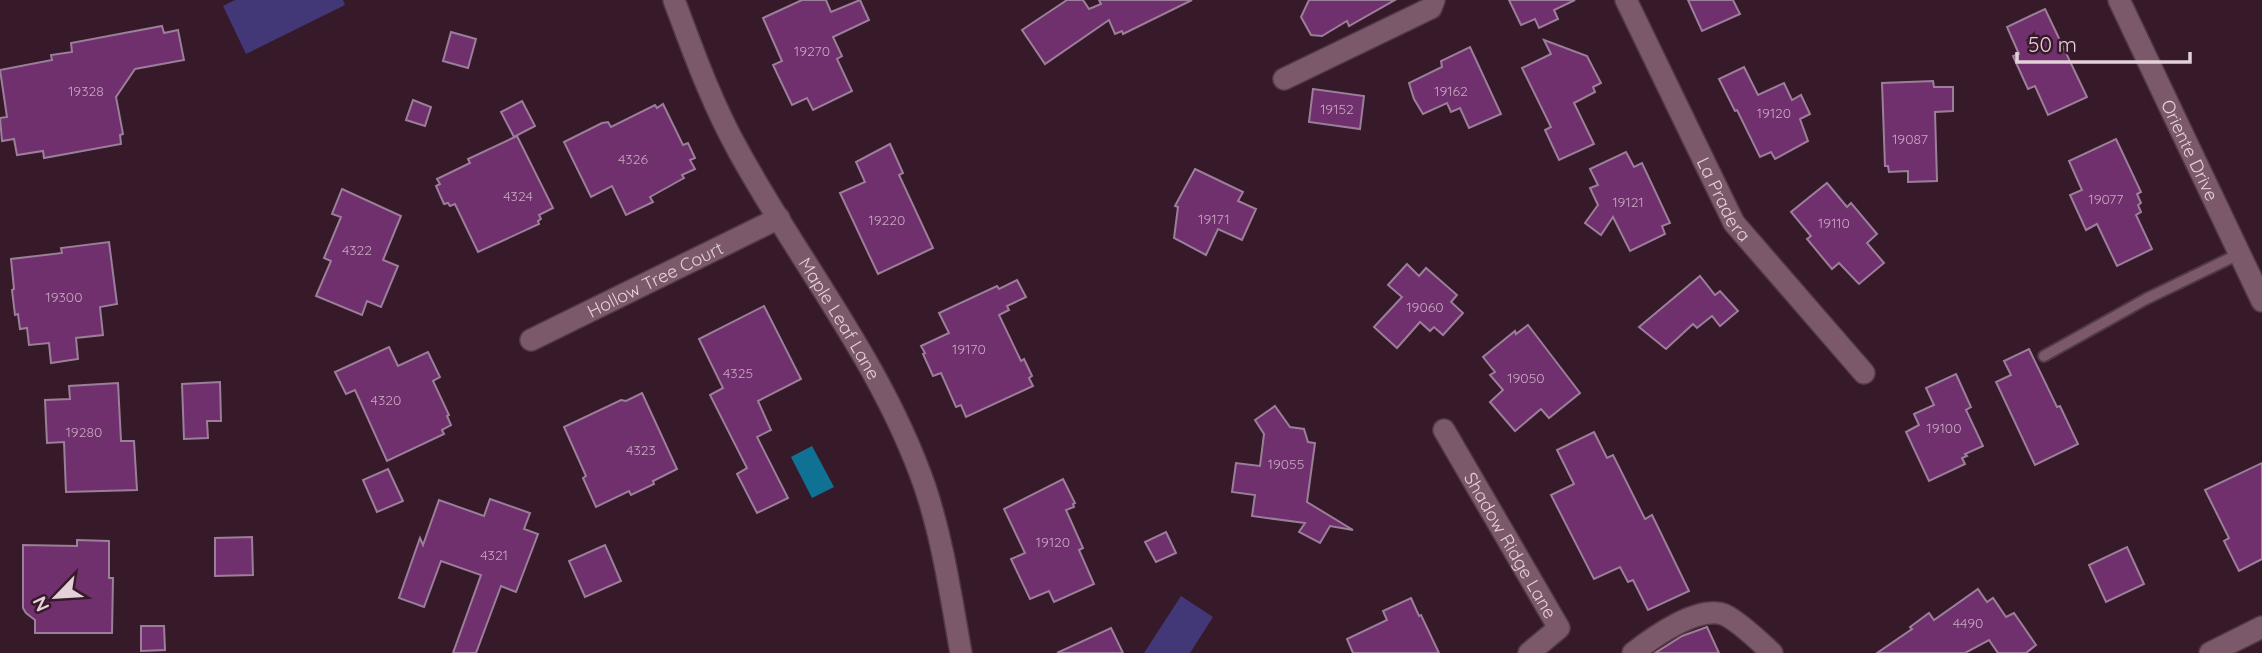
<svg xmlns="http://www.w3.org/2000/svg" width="2262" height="653" font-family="Quicksand,sans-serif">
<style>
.green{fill:#423777}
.water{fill:#0f7294}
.building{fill:#6f306d;stroke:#9b7e99;stroke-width:2}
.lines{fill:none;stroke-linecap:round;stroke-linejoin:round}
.lane-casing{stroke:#513946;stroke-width:14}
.street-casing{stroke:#513946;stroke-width:24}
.lane{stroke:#7c596a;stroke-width:10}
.street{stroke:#7c596a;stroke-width:21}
.labels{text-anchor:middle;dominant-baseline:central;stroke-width:5;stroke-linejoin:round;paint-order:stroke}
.number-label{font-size:14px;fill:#c7a8be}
.street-label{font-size:18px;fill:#e4d0d9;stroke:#371a29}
</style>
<rect width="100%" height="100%" fill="#371a29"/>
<!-- green -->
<g class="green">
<polygon points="235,0 343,0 345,5 246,54 223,6"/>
<polygon points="1181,596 1213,617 1190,653 1144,653"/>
</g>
<!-- water -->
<polygon class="water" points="812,446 834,487 812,498 791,457"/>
<!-- building -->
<g class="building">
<polygon points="802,0 826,0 831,12 860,0 869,20 833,37 842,56 837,59 852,91 813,110 807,98 792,105 773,65 782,61 763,18"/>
<polygon points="1067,0 1083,0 1089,9 1101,4 1099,0 1192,0 1123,34 1122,31 1115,34 1109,20 1045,64 1022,30"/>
<polygon points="1309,0 1395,0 1349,26 1347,21 1322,36 1311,35 1301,17"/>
<polygon points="1509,0 1575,0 1554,10 1558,19 1539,28 1535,19 1521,25"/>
<polygon points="1688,0 1733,0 1740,14 1702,31"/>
<polygon points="2045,9 2087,97 2048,115 2035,86 2028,89 2013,56 2019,54 2007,27"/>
<polygon points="162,26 164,33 178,30 184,60 135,69 116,97 123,134 120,135 121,144 44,158 43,151 17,155 14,139 2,141 0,118 7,117 0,70 52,60 51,55 72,52 71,43"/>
<polygon points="451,32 476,39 468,68 443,61"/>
<polygon points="1544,40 1587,56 1601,83 1593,87 1595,92 1574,103 1594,144 1559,160 1545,130 1551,127 1522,68 1551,54"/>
<polygon points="1470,47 1501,114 1469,128 1460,108 1451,112 1447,103 1423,114 1414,99 1409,83 1442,67 1441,61"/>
<polygon points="1744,67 1758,95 1784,83 1792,100 1801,95 1810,114 1800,119 1808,141 1775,159 1771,152 1760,157 1737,110 1735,111 1719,79"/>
<polygon points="1933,81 1934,87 1953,87 1953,111 1935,112 1937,181 1908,182 1908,171 1889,172 1888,166 1885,166 1882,83"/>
<polygon points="1313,89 1364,96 1360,129 1309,122"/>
<polygon points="413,100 431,107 425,126 406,120"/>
<polygon points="522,101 535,126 514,137 501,112"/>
<polygon points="663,104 683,145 688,143 695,158 690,160 695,169 682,175 684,178 650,197 653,202 626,215 612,186 591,197 564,142 602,123 608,122 611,127 655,105 657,108"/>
<polygon points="517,136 553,208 539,215 541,219 538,221 539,224 478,252 455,204 450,206 448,203 444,204 436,186 440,184 437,179 470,163 468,159"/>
<polygon points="2116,139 2141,192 2137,194 2141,203 2138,205 2141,212 2136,215 2152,249 2117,266 2097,224 2086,230 2070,195 2082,190 2069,161"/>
<polygon points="890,144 903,173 899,175 933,248 878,274 840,193 865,182 856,162"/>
<polygon points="1626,152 1634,167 1642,163 1670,223 1662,226 1665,234 1630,251 1613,217 1601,235 1585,223 1598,205 1590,188 1598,185 1590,169"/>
<polygon points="1195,169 1243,192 1238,201 1256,209 1242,240 1218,229 1206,255 1174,238 1178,207 1175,206"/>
<polygon points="1827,183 1847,207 1851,203 1877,234 1867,243 1884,263 1859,284 1839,263 1832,269 1807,239 1811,236 1791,212"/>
<polygon points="342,189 401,216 383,260 398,266 381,307 367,301 362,315 316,296 331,261 324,258 341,217 332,214"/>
<polygon points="109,242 117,304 100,307 103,335 76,338 78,359 51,363 49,343 29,345 27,328 20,329 18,314 15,315 12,290 14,289 11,259 62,253 61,248"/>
<polygon points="1407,264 1419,276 1426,268 1457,295 1451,302 1463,313 1443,335 1434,327 1430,331 1420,322 1397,348 1374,327 1402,297 1388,285"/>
<polygon points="1700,276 1715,295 1720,291 1738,311 1720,326 1712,316 1697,328 1693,324 1666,349 1639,327"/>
<polygon points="1017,280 1026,297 1007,306 1009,310 999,315 1021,361 1024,359 1032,376 1029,378 1033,386 966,417 961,405 956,407 941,373 933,376 923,354 925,353 921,346 949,333 939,313 997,286 999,289"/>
<polygon points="764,306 801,379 758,401 771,430 757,437 788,498 757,513 737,474 747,468 710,395 723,388 699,339"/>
<polygon points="1528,325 1580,393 1549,418 1541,409 1515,431 1490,402 1503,390 1490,375 1495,372 1483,357 1515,331 1516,334"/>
<polygon points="389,347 398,366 428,352 440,377 433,381 449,415 447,416 451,425 442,430 444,434 387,461 355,390 346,394 335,372"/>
<polygon points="2029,349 2057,407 2060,406 2078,444 2035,465 1996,382 2011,375 2004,361"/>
<polygon points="1956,374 1971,407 1966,410 1983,446 1965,454 1967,456 1962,458 1965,464 1929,481 1906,432 1919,425 1914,414 1934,405 1926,388"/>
<polygon points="220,382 221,421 207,421 208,438 184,439 182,384"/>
<polygon points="118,383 121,441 134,441 137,490 66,492 64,442 47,443 45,400 70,399 69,386"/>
<polygon points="642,393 677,469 653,481 654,484 631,495 629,491 596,507 583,478 586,476 564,427 621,400 626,401"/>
<polygon points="1275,406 1290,427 1304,429 1308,442 1315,443 1307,502 1353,530 1330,526 1320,543 1299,532 1305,523 1252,516 1255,495 1232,492 1236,463 1260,466 1264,434 1255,420"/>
<polygon points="1594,432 1607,458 1613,455 1645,519 1652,515 1689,591 1648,610 1633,580 1628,582 1620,567 1594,579 1551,495 1574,484 1557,450"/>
<polygon points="2262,463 2262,559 2239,571 2224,541 2229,538 2205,490"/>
<polygon points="388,469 403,501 377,512 363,480"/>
<polygon points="1063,479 1075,503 1073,504 1074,507 1066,510 1083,548 1079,550 1094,584 1054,602 1049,591 1030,599 1011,559 1025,553 1004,509"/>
<polygon points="490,499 530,513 524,529 538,534 516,592 501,586 476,653 453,653 481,575 441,561 424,607 399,598 420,538 423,545 439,500 484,516"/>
<polygon points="1166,532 1176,553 1156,562 1145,542"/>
<polygon points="252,537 253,575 215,576 215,538"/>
<polygon points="77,540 109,541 109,578 113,578 112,633 35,633 35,620 26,613 23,608 23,545 77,546"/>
<polygon points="605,545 621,581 585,597 569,561"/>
<polygon points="2127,547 2144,584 2106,602 2089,565"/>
<polygon points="1978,589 1987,602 1993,598 2006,617 2014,613 2036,645 2026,653 1998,653 1989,640 1965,653 1877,653 1912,629 1910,627 1929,613 1934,620"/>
<polygon points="1411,598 1419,616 1421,615 1439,653 1353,653 1347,639 1387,620 1383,611"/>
<polygon points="141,626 164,626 165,650 141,651"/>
<polygon points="1707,627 1719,653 1655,653 1682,636"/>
<polygon points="1111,628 1123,653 1057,653"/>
</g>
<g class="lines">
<!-- lane casing -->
<g class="lane-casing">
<polyline id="lane" points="2044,356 2146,299 2239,254"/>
</g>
<!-- street casing -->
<g class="street-casing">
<g id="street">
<path id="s1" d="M674,0C693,51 712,104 739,152C800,263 883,365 925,487C943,541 951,597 961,653"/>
<path id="s2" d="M1626,0L1734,223L1864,373"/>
<path id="s3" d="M2119,0L2262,301"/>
<polyline points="1284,79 1431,8 1434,0"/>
<path id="s4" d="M531,340L779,218"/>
<path id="s5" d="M1444,430L1559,628L1529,653"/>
<path d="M1633,653C1652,638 1699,604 1725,615C1740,622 1760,642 1772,653"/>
<polyline points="2210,653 2262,627"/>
</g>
</g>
<!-- lane -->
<use href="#lane" class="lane"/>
<!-- street -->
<use href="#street" class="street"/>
</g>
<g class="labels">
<!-- number labels -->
<g class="number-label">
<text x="812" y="51">19270</text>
<text x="86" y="91">19328</text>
<text x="1451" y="91">19162</text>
<text x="1337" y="109">19152</text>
<text x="1774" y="113">19120</text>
<text x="1910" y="139">19087</text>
<text x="633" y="159">4326</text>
<text x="518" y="196">4324</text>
<text x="2106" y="199">19077</text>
<text x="1628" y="202">19121</text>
<text x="1214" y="219">19171</text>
<text x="887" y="220">19220</text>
<text x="1834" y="223">19110</text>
<text x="357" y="250">4322</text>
<text x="64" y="297">19300</text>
<text x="1425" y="307">19060</text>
<text x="969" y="349">19170</text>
<text x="738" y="373">4325</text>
<text x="1526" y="378">19050</text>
<text x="386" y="400">4320</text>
<text x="1944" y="428">19100</text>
<text x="84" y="432">19280</text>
<text x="641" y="450">4323</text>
<text x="1286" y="464">19055</text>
<text x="1053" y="542">19120</text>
<text x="494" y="555">4321</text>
<text x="1968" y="623">4490</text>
</g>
<!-- street labels -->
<g class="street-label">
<text stroke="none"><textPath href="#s3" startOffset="166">Oriente Drive</textPath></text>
<text stroke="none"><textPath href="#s2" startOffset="222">La Pradera</textPath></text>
<text stroke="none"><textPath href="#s4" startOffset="138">Hollow Tree Court</textPath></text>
<text stroke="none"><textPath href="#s1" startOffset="360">Maple Leaf Lane</textPath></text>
<text stroke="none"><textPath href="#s5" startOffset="133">Shadow Ridge Lane</textPath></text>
</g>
</g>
<!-- north arrow -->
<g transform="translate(56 597) rotate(245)" stroke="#371a29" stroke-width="5" paint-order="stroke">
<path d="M0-5L12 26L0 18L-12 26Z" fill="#e4d0d9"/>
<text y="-10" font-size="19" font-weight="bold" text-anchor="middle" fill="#e4d0d9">N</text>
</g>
<!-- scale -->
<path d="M2017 52v10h173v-10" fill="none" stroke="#e4d0d9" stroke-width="3.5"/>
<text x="2028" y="52" font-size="21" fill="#e4d0d9" stroke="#371a29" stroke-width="5" paint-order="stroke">50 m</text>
</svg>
